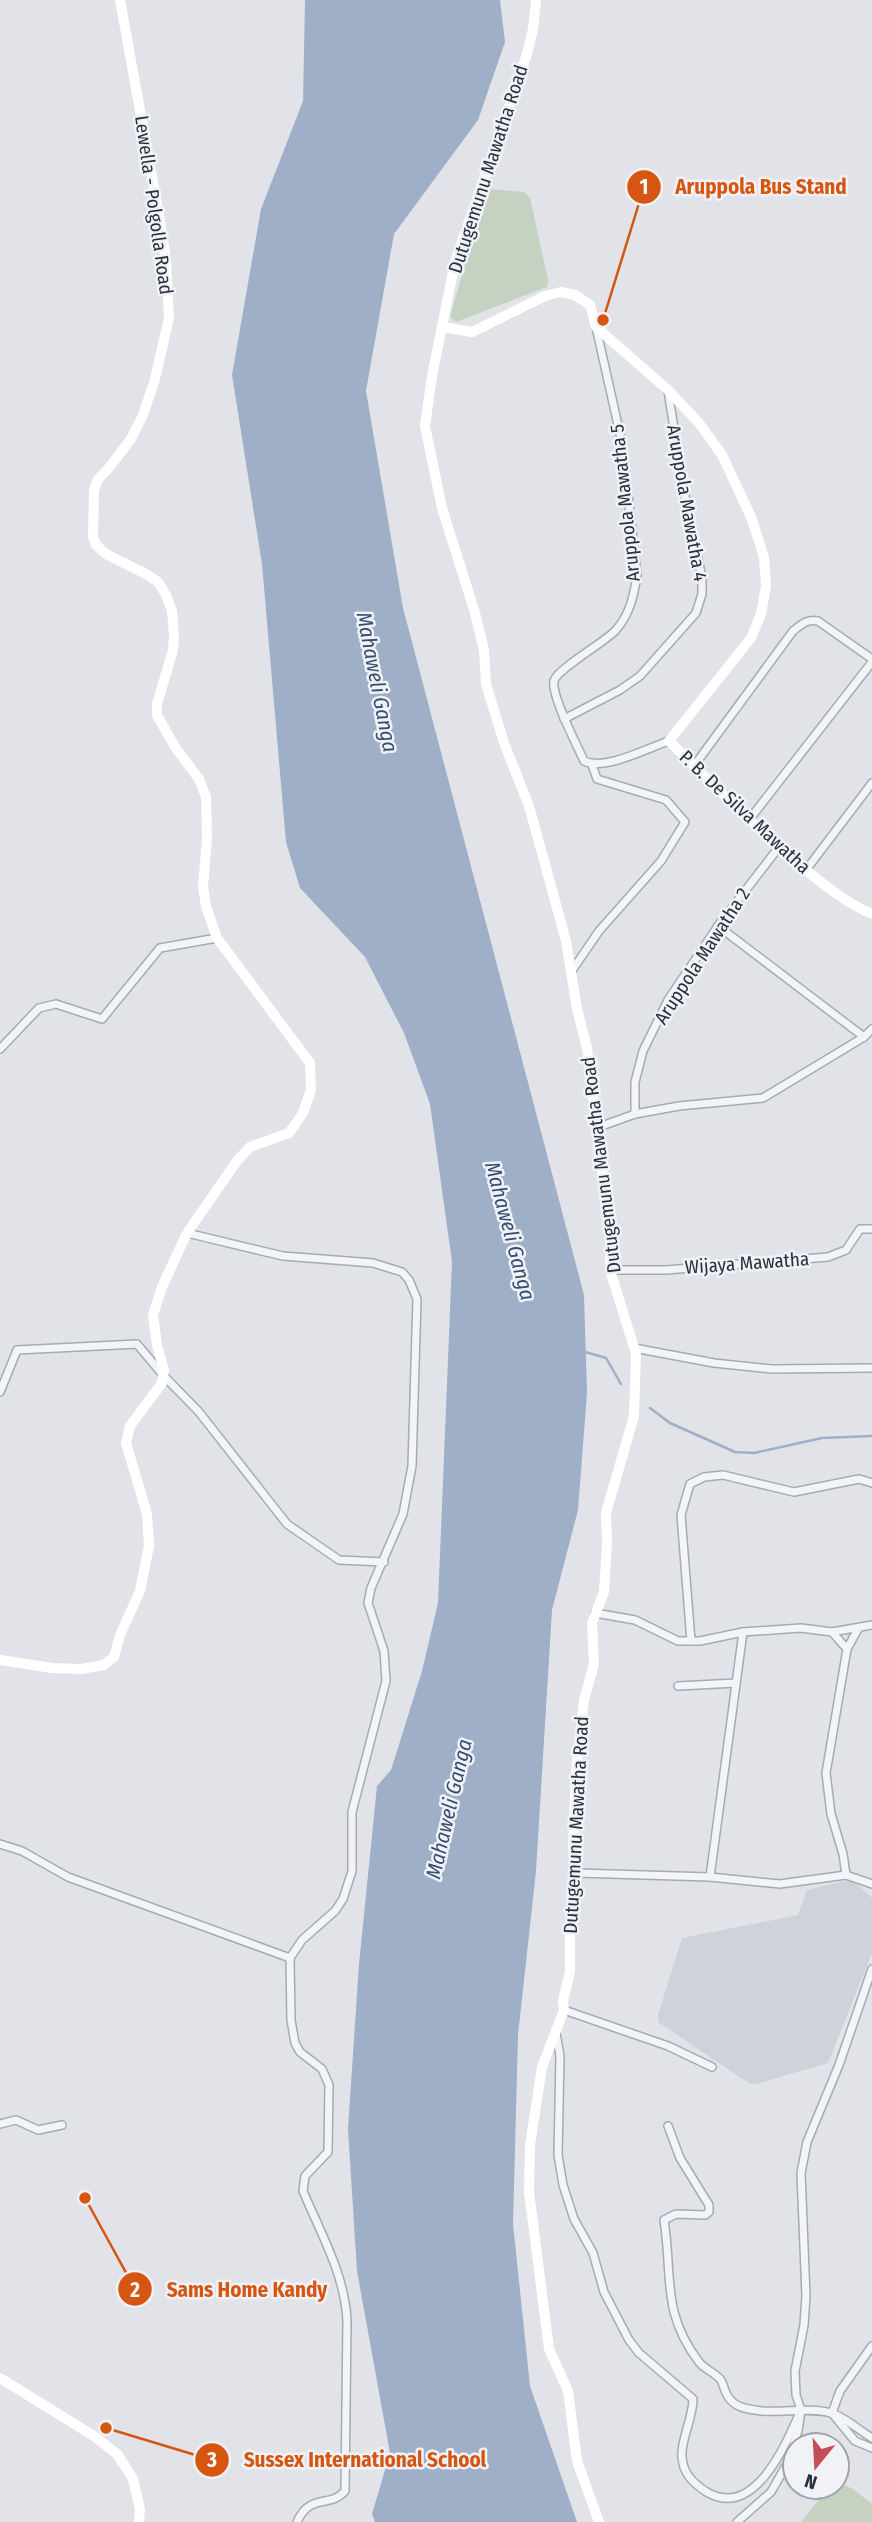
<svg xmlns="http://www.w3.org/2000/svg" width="872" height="2522" font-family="'Fira Sans Condensed',sans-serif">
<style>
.built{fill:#cfd2da}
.green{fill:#c5d2c2}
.water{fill:#9eafc7}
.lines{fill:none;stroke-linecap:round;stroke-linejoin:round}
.stream{stroke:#9eafc7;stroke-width:2.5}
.street-casing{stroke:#a6aab3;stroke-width:10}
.street{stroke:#f3f4f7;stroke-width:7}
.secondary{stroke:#fff;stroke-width:10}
.labels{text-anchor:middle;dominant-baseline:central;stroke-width:5;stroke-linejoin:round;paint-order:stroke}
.street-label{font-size:19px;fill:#2a303f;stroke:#f0f2f6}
.water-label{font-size:21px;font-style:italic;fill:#364d71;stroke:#f0f2f6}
.leader{fill:none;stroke:#d55511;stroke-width:2.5}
.callout-dot{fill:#d55511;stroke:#f0f2f6;stroke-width:2.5}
.mark-label{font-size:21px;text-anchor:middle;font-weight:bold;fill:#fff}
.callout-label{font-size:21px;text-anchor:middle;font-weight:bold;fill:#d55511;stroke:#f0f2f6;stroke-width:5;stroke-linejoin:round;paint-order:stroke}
</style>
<rect width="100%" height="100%" fill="#e1e3e9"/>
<!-- built -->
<polygon class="built" points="849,1880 855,1882 872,1898 872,1953 828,2063 756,2084 750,2084 658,2022 658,2015 682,1938 798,1915 807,1890"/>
<!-- green -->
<g class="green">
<polygon points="490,189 524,192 530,198 548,280 547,287 456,322 450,317 485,194"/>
<polygon points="840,2483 853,2489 872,2504 872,2522 801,2522 822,2496"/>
</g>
<!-- water -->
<polygon class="water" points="305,0 500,0 505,42 478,120 394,234 366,391 403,608 584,1295 587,1393 578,1510 552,1610 536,1871 518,2035 513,2224 530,2386 577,2522 375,2522 372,2514 390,2453 357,2271 348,2129 359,1964 377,1786 391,1770 422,1671 438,1603 452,1262 430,1104 404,1033 365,957 300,888 286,842 262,564 232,375 261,209 303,101"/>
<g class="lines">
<!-- stream -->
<g class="stream">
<polyline points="585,1352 606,1358 621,1384"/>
<polyline points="650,1408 670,1423 735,1452 754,1453 822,1438 872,1436"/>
</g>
<!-- street casing -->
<g class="street-casing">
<g id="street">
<path d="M596,327L622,443L637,575C634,595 630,614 616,630C604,643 557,669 554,681C551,696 577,745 584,761C605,771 647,748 669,741"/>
<polyline points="564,719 620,690 640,676 696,613 702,594 702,578 686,502 668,391"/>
<path d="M694,766L793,631C802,624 807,619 818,621L872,659"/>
<polyline points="749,820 872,662"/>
<polyline points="806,870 872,783"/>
<polyline points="718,926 864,1037"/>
<polyline points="571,972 599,931 661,861 685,822 666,800 597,779 592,765"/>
<polyline points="0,1049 39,1008 56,1004 102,1019 160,948 217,938"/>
<polyline points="635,1114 635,1082 643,1051 668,1000 718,926 779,847"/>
<polyline points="596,1128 635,1114 679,1106 763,1098 864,1037 872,1029"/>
<path d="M187,1233L283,1256L373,1263L402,1272L409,1280L417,1299L412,1466L403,1514L371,1588L368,1603L384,1651L386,1681L352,1812V1871L343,1899L335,1911L302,1940L290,1958L291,2020L295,2043L300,2052L322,2069L329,2085L328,2152L305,2176L303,2191C321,2234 345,2275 347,2321L345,2491C329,2509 311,2492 297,2522"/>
<polyline points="610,1270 666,1270 828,1257 846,1250 860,1229 872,1229"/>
<polyline points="634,1348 714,1363 772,1369 872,1368"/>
<polyline points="0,1392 17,1350 137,1344 163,1375 199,1412 287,1524 339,1560 384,1562"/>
<polyline points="595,1613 635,1620 678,1641 700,1641 743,1632 801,1628 832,1632 872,1625"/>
<polyline points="832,1632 847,1649 826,1773 831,1814 843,1854 846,1875"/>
<polyline points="691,1641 681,1515 690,1484 704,1477 723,1475 794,1492 859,1479 872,1483"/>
<polyline points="847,1649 858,1629"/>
<polyline points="678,1686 736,1683"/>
<polyline points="0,1844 22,1851 68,1877 290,1958"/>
<polyline points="577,1873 710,1877 780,1884 846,1875 872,1884"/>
<polyline points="710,1877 743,1632"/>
<polyline points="564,2010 668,2046 712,2067"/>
<path d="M556,2033L560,2056L558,2155L563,2185L574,2219L593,2253L604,2292L629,2340L639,2353L693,2399C693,2418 680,2442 682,2457C683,2473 692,2482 705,2491C754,2522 786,2444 801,2410"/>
<polyline points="0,2124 16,2120 38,2130 62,2125"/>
<path d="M668,2126L680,2158L709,2205V2212L705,2215L676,2214L664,2220C673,2277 661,2312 699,2362C704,2369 714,2372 720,2379C723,2382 724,2389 726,2393C733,2408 746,2409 762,2411C784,2413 809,2407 831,2413C845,2417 860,2431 872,2438"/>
<polyline points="872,2346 840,2391 832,2413 855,2441 872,2448"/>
<polyline points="737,2522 771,2492 787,2464 798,2431 801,2410 796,2395 795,2371 804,2325 806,2296 801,2173 807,2142 839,2065 872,1969"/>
</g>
</g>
<!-- street -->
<use href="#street" class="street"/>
<!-- secondary -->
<g class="secondary">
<polyline points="536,0 533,29 527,54 455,262 432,376 425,426 442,508 475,613 484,650 486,684 504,743 529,806 566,941 577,1009 587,1048 610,1233 610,1270 636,1354 634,1416 606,1513 607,1544 604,1592 592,1623 594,1664 584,1700 576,1769 573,1851 577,1873 570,1924 570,1971 563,2001 564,2010 542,2067 530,2145 529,2192 549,2349 568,2391 577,2461 599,2522"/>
<path d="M443,327L472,332L545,296L561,292L575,295L590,305L596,327L668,390L699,423L722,455L751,517L764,557L766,586L761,614L751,638L669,741C709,781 750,822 793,859C818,880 842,901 872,914"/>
<polyline points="0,1660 52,1668 81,1669 104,1665 114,1657 120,1635 140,1591 149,1546 147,1514 126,1443 130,1426 162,1383 164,1370 157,1345 153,1315 162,1287 187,1233 237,1161 250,1147 289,1133 303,1113 311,1090 310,1063 217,938 206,906 203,887 207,838 206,797 199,779 175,747 157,715 157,704 173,650 174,636 172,611 166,595 158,582 146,574 106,554 96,545 93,537 94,490 98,479 108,469 131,439 142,417 154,383 169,318 166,260 159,215 120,0"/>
<polyline points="0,2378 94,2436 118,2455 133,2479 140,2509 139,2522"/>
</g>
</g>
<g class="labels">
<!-- street labels -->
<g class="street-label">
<text transform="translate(488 169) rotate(-72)">Dutugemunu Mawatha Road</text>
<text transform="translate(154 205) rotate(82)">Lewella - Polgolla Road</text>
<text transform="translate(625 503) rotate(-96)">Aruppola Mawatha 5</text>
<text transform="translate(687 503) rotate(80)">Aruppola Mawatha 4</text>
<text transform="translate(745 812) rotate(43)">P. B. De Silva Mawatha</text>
<text transform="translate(702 956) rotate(-57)">Aruppola Mawatha 2</text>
<text transform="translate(601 1165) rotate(-97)">Dutugemunu Mawatha Road</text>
<text transform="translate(747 1263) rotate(-4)">Wijaya Mawatha</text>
<text transform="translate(576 1825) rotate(-87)">Dutugemunu Mawatha Road</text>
</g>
<!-- water labels -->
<g class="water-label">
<text transform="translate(377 682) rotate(79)">Mahaweli Ganga</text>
<text transform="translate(510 1231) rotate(75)">Mahaweli Ganga</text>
<text transform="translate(449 1809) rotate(-77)">Mahaweli Ganga</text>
</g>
</g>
<!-- callouts -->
<path class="leader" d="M603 320L644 187M85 2198L135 2289M106 2428L212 2460"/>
<g class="callout-dot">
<circle cx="603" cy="320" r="7"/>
<circle cx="85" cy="2198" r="7"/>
<circle cx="106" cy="2428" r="7"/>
<circle cx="644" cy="187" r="18"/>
<circle cx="135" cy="2289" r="18"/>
<circle cx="212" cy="2460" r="18"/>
</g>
<g class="mark-label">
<text x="644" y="194">1</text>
<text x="135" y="2297">2</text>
<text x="212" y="2467">3</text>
</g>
<g class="callout-label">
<text x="761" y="194">Aruppola Bus Stand</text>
<text x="247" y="2297">Sams Home Kandy</text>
<text x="365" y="2467">Sussex International School</text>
</g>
<!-- north arrow -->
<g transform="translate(816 2466) rotate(198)"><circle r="33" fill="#f0f2f6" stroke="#a1a4ad" stroke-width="2"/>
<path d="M0-5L12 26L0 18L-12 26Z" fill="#c64d57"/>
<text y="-10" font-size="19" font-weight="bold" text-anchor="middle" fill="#2a303f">N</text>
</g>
</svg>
